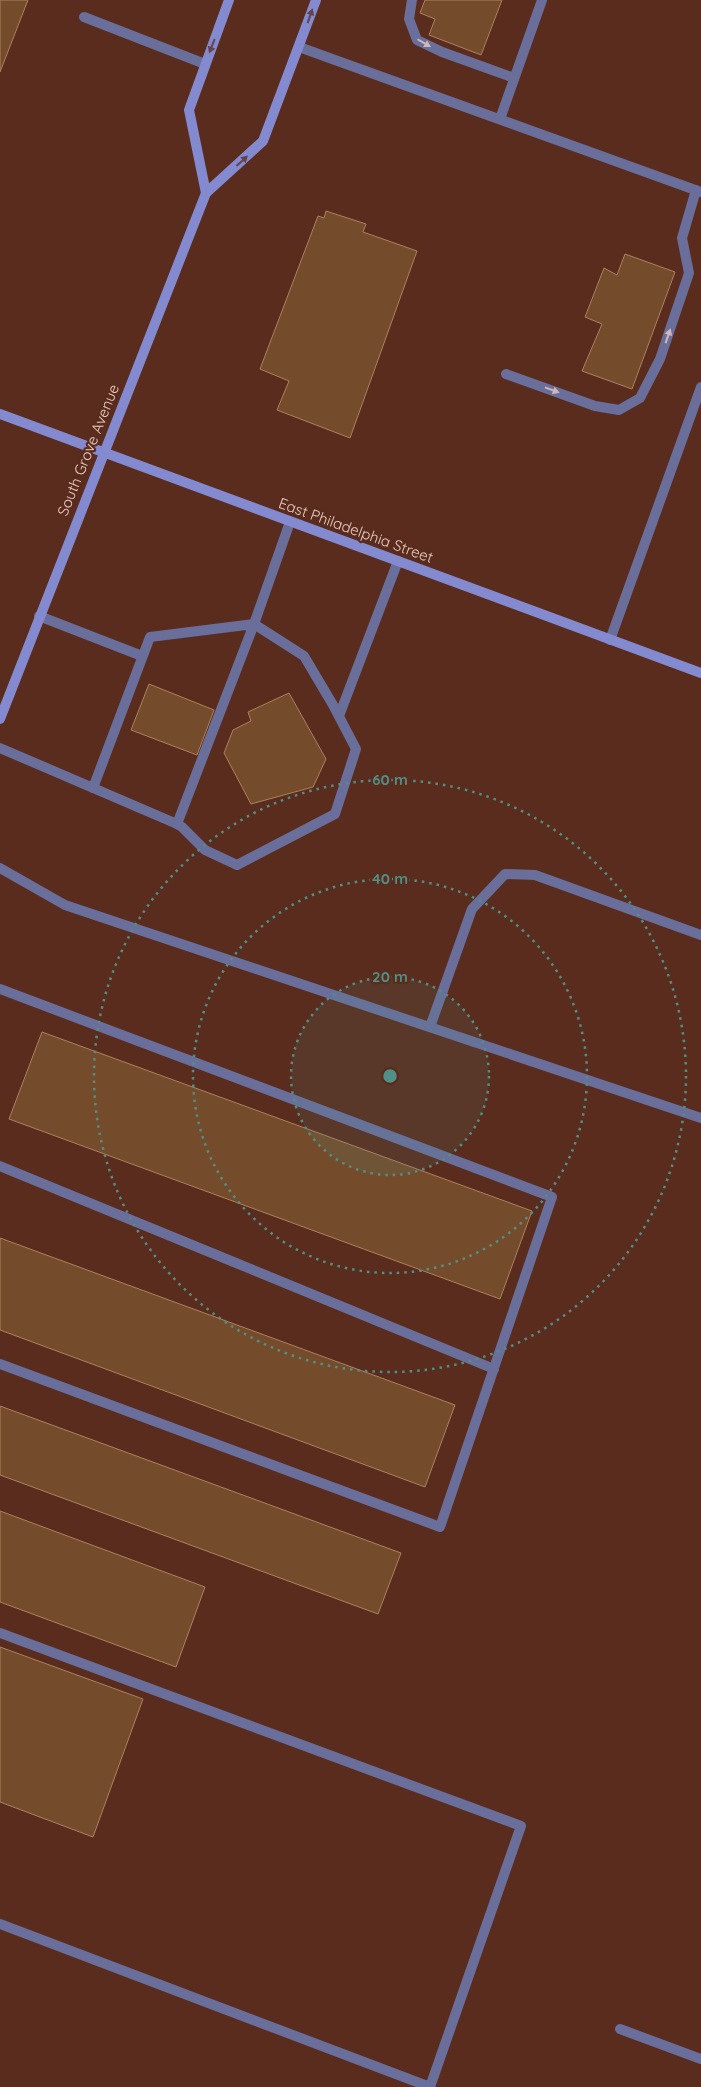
<svg xmlns="http://www.w3.org/2000/svg" width="701" height="2087" font-family="Quicksand,sans-serif">
<style>
.building{fill:#744c2c;stroke:#ad815f}
.lines{fill:none;stroke-linecap:round;stroke-linejoin:round}
.lane{stroke:#696e9b;stroke-width:10}
.secondary{stroke:#838ad0;stroke-width:10}
.oneway{fill:#64444a}
.oneway2{fill:#cfb8ba}
.ring{fill:none;stroke:#509087;stroke-width:2.5;stroke-dasharray:2.5 5}
.labels{text-anchor:middle;dominant-baseline:central;stroke-width:4.5;stroke-linejoin:round;paint-order:stroke}
.street-label{font-size:15px;fill:#e9cbc2;stroke:#5a2c1d}
.centre{fill:#509087;stroke:#5a2c1d;stroke-width:2.5}
.ring-label{font-size:15px;text-anchor:middle;font-weight:bold;fill:#509087;stroke:#5a2c1d;stroke-width:4.5;stroke-linejoin:round;paint-order:stroke}
</style>
<rect width="100%" height="100%" fill="#5a2c1d"/>
<!-- building -->
<g class="building">
<polygon points="0,0 28,0 0,72"/>
<polygon points="425,0 502,0 481,55 429,35 435,19 420,13"/>
<polygon points="326,211 366,224 363,232 417,251 350,438 277,410 289,381 260,369 318,216 324,218"/>
<polygon points="625,254 675,272 632,389 582,371 602,324 585,317 604,268 617,275"/>
<polygon points="149,684 214,710 197,755 131,730"/>
<polygon points="289,693 326,759 313,787 251,804 224,753 233,730 251,721 248,712"/>
<polygon points="42,1032 532,1211 500,1299 9,1119"/>
<polygon points="0,1238 455,1405 425,1487 0,1330"/>
<polygon points="0,1406 401,1553 378,1614 0,1475"/>
<polygon points="0,1511 205,1587 176,1667 0,1602"/>
<polygon points="0,1647 143,1699 93,1837 0,1802"/>
</g>
<g class="lines">
<!-- lane -->
<g class="lane">
<polyline points="412,0 409,19 417,40 442,52 514,78"/>
<polyline points="84,17 205,64"/>
<polyline points="299,47 701,192"/>
<polyline points="500,119 542,0"/>
<polyline points="506,374 595,406 619,410 640,398 660,359 689,273 682,238 696,190"/>
<polyline points="39,616 142,656"/>
<polyline points="610,640 701,387"/>
<polyline points="339,716 398,561"/>
<polyline points="0,748 177,824 182,827 205,850 237,865 335,814 356,749 333,705 304,656 254,624 290,522"/>
<polyline points="93,788 150,637 254,624 177,824"/>
<polyline points="0,868 65,905 701,1118"/>
<polyline points="0,989 552,1197 440,1527 0,1364"/>
<polyline points="430,1027 472,909 505,874 535,875 701,935"/>
<polyline points="0,1166 494,1369"/>
<polyline points="0,1633 521,1826 430,2087 0,1924"/>
<polyline points="620,2029 701,2059"/>
</g>
<!-- secondary -->
<g class="secondary">
<polyline points="206,193 189,110 229,0"/>
<polyline points="0,414 701,673"/>
<polyline points="0,719 206,193 263,141 316,0"/>
</g>
</g>
<!-- one-way arrows -->
<defs><path id="oneway-solid" d="M-6-.8H1V-3.2L6.5 0L1 3.2V.8H-6Z" transform="scale(1.25)"/></defs>
<g class="oneway">
<use href="#oneway-solid" transform="translate(310 16) rotate(-71)"/>
<use href="#oneway-solid" transform="translate(212 46) rotate(111)"/>
<use href="#oneway-solid" transform="translate(242 161) rotate(-42)"/>
</g>
<g class="oneway2">
<use href="#oneway-solid" transform="translate(424 43) rotate(30)"/>
<use href="#oneway-solid" transform="translate(668 336) rotate(-71)"/>
<use href="#oneway-solid" transform="translate(552 390) rotate(20)"/>
</g>
<!-- distance rings -->
<circle cx="390" cy="1076" r="99" fill="#509087" fill-opacity=".12"/>
<g class="ring">
<circle cx="390" cy="1076" r="99"/>
<circle cx="390" cy="1076" r="197"/>
<circle cx="390" cy="1076" r="296"/>
</g>
<g class="labels">
<!-- street labels -->
<g class="street-label">
<text transform="translate(88 450) rotate(-68)">South Grove Avenue</text>
<text transform="translate(356 530) rotate(20)">East Philadelphia Street</text>
</g>
</g>
<circle cx="390" cy="1076" r="8" class="centre"/>
<g class="ring-label">
<text x="390" y="785">60 m</text>
<text x="390" y="884">40 m</text>
<text x="390" y="982">20 m</text>
</g>
</svg>
